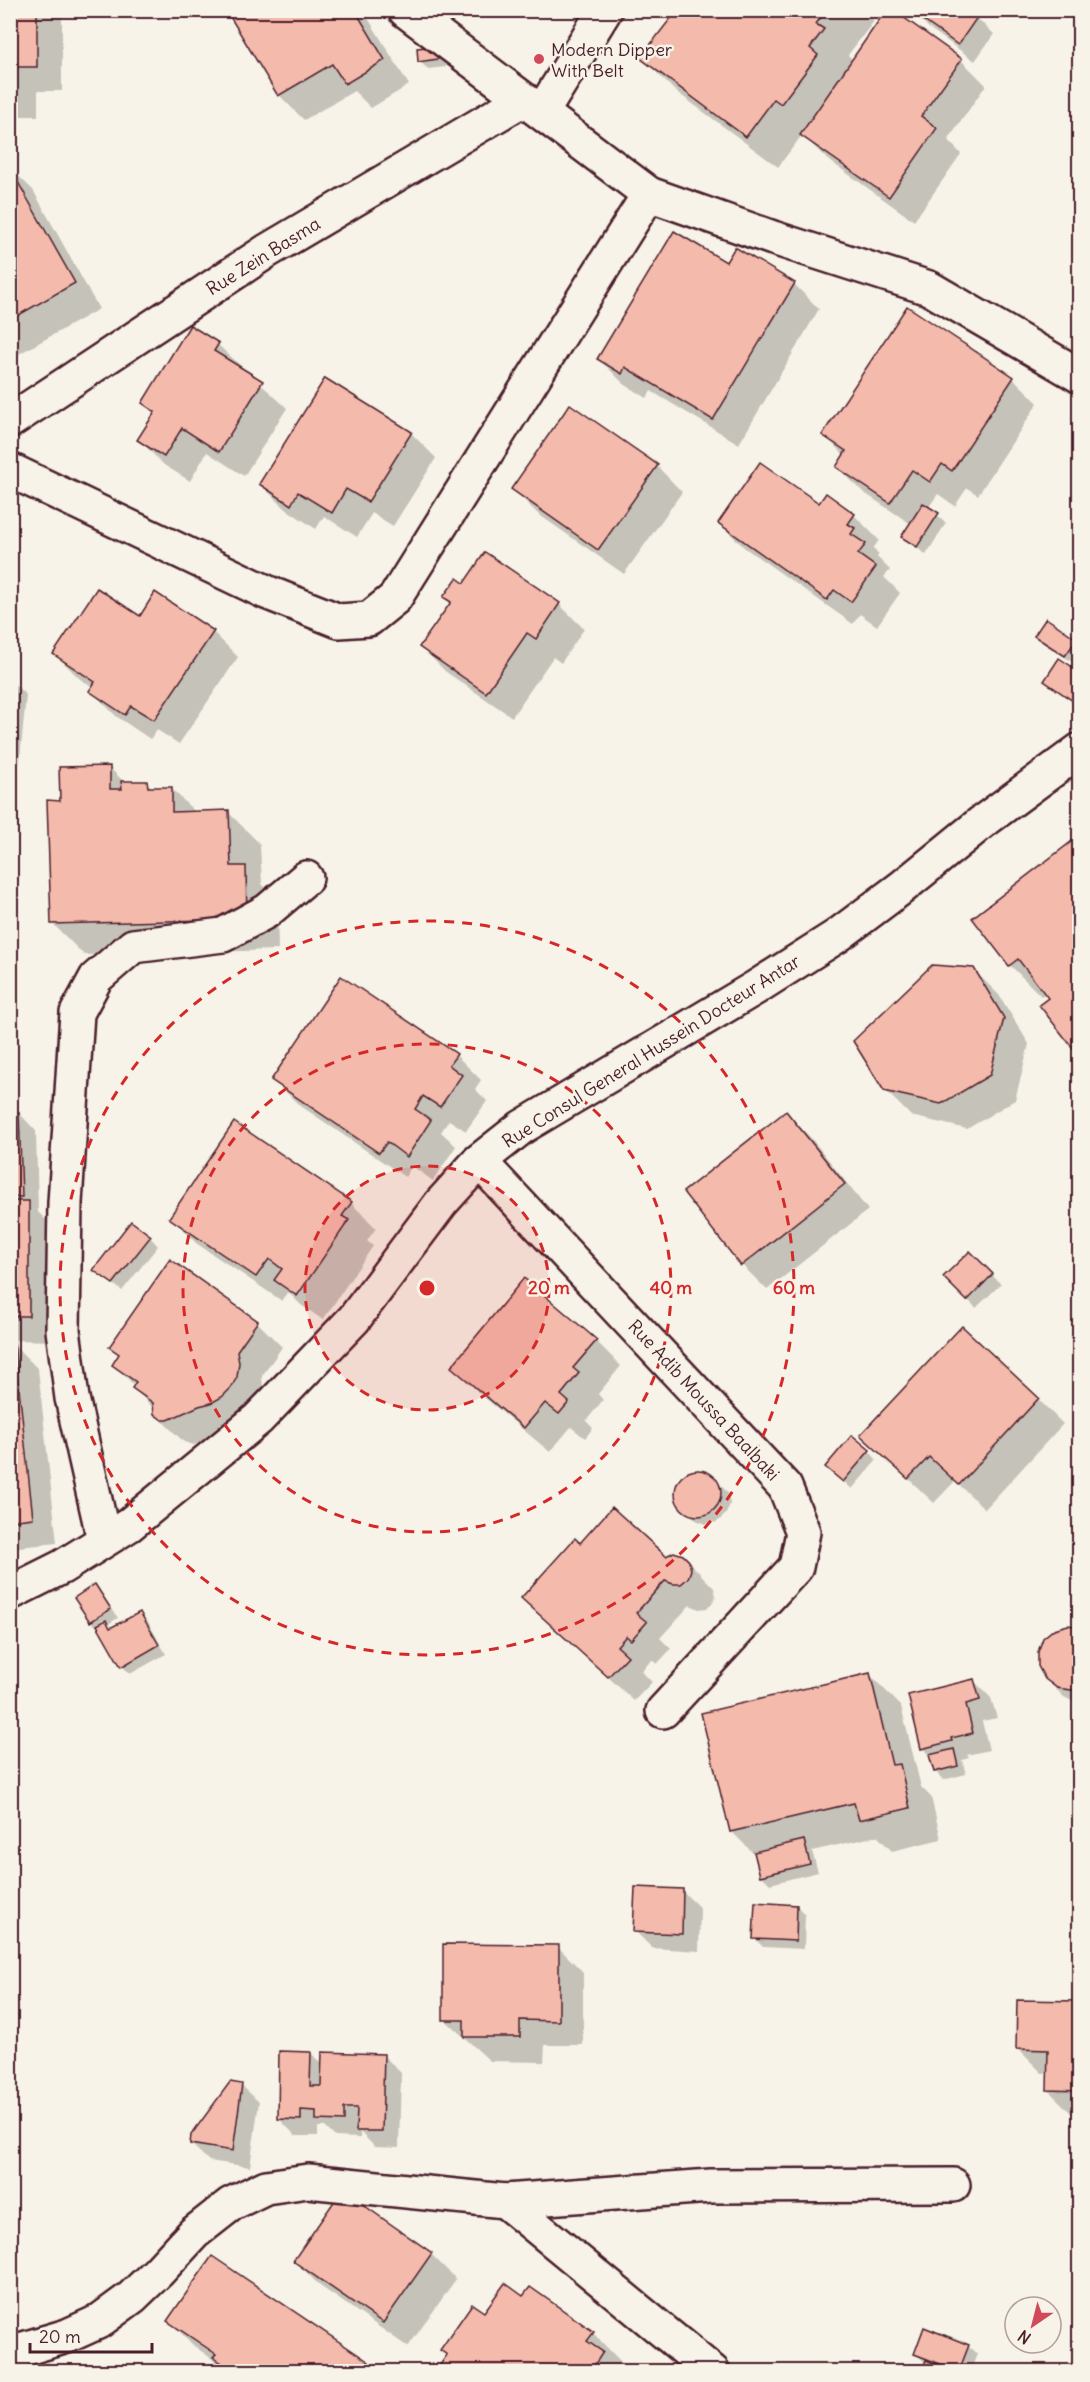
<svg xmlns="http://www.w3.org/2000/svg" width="1090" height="2382" font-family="Delius,sans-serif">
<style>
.shadow{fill:#0003}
.building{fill:#f4baac;stroke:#4a1f2b;stroke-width:1.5}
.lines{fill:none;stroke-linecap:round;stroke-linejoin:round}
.minor-casing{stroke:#4a1f2b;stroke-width:38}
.minor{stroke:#f7f3e8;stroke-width:33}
.ring{fill:none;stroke:#d62828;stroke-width:3;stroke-dasharray:10 8}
.poi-dot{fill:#d1495b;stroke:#f7f3e8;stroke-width:2}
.labels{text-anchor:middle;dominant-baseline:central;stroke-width:5;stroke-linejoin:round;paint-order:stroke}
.poi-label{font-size:18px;fill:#4a1f2b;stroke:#f7f3e8;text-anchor:start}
.street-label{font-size:18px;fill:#4a1f2b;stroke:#f7f3e8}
.centre{fill:#d62828;stroke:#f7f3e8;stroke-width:3}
.ring-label{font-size:18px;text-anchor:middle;font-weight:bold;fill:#d62828;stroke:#f7f3e8;stroke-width:5;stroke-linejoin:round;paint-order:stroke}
</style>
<rect width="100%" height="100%" fill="#f7f3e8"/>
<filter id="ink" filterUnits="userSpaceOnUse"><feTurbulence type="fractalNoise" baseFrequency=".0167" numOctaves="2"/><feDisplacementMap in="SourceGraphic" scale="12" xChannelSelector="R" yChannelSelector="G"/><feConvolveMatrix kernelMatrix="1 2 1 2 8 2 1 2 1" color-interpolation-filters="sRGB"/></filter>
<g filter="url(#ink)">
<!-- shadow -->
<g class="shadow">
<polygon points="10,10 55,10 62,17 62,91 38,91 38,116 10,116"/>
<polygon points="228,10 363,10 409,85 371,108 354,91 304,120 279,95"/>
<polygon points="549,10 595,10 553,13"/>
<polygon points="670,10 864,10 874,21 848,55 853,60 961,60 986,85 948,140 961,154 914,221 827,159 802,135 778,167 674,90 642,58 672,19"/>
<polygon points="968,10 994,34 975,61 929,28 912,11"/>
<polygon points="418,50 445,56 446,67 428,69 419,61"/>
<polygon points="10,168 33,190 99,309 10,359"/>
<polygon points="727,264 794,284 819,309 739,444 651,391 647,398 624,384 599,359"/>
<polygon points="190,328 218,345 287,408 244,476 207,452 190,481 164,465 139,440 155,414 143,403"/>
<polygon points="1013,378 1038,403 978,495 967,488 955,506 938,494 928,508 946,523 926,555 903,537 911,524 863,492 837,467 845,456 824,435"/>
<polygon points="411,433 436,458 393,526 372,513 357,537 324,516 316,529 286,509 260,484"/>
<polygon points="657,466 682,492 624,574 538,514 513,489"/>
<polygon points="819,505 854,515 879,540 873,549 879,554 877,557 890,570 884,577 900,593 877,626 860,614 853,624 745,548 719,523"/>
<polygon points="464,585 559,604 584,629 561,663 553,657 512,717 446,672 421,647"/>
<polygon points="141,618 213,632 238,657 179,744 157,730 150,739 116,716 91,691 93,687 80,679 55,654"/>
<polygon points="1036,636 1076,640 1080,644 1080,655 1074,663 1044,644"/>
<polygon points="1080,673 1080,706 1046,681"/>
<polygon points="10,680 26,695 10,867"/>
<polygon points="109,767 125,783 147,783 153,789 171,788 196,813 228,812 260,844 262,884 277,899 278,950 84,955 52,923 62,802"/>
<polygon points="1080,837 1050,998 1046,993 1041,996 1010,965"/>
<polygon points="973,969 999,995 1029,1044 1015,1100 967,1129 911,1116 885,1090"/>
<polygon points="456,1055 481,1080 475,1089 487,1101 466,1131 449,1120 441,1132 456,1146 433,1181 412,1166 405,1177 298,1104 273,1079"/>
<polygon points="19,1113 36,1131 38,1212 54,1228 53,1341 10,1340 10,1114"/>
<polygon points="786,1113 811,1138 868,1210 767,1290 742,1265"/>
<polygon points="351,1203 376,1228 367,1241 373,1246 323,1320 301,1305 288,1292 282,1301 196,1243 171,1217"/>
<polygon points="150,1237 158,1246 122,1291 95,1269"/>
<polygon points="970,1253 1001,1284 976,1308 945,1277"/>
<polygon points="524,1281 596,1341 621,1366 598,1394 603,1400 586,1421 593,1428 585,1438 571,1427 550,1452 478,1392 453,1367"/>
<polygon points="257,1322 282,1347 262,1376 263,1389 261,1402 224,1430 194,1445 184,1442 158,1417 153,1408 134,1388 135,1386 114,1365 120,1356 111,1346"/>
<polygon points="10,1344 13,1344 38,1369 57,1543 10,1548"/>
<polygon points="1038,1399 1063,1424 985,1509 955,1481 934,1503 862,1435"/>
<polygon points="869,1451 877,1460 852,1489 836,1475"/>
<polygon points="700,1471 711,1475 728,1493 730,1504 726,1514 717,1522 706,1524 696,1520 679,1502 677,1491 681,1480 689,1473"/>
<polygon points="580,1545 666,1557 683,1556 714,1588 716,1596 712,1603 707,1608 699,1609 690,1605 660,1638 671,1649 657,1664 652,1660 641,1671 652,1682 634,1701 523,1598"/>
<polygon points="95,1586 103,1595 118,1618 108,1624 112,1629 140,1614 148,1622 166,1654 130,1674 122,1666 100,1630 91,1621 77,1599"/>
<polygon points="1080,1629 1080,1705 1064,1697 1046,1679"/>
<polygon points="870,1675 901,1706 921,1787 931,1797 941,1839 892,1851 877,1836 812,1851 818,1872 770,1884 762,1876 757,1857 731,1831"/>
<polygon points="974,1681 991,1698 997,1718 982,1721 989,1750 967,1755 969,1758 962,1760 966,1774 943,1780 935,1771 931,1756 923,1748"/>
<polygon points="682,1891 700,1908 699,1951 652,1948 635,1931"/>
<polygon points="797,1906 805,1915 804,1949 763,1947 754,1938"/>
<polygon points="558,1947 583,1972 583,2045 545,2045 544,2062 490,2061 444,2019"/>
<polygon points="1080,2002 1080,2115 1073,2115 1048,2090 1049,2073 1042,2073 1017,2048"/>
<polygon points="311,2053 323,2066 384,2056 401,2073 399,2148 375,2147 360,2132 360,2138 335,2137 325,2127 318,2127 318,2136 296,2136 279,2119"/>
<polygon points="241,2085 259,2102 250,2167 209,2161 191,2144"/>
<polygon points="431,2254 456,2279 408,2347 320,2286 295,2261"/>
<polygon points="524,2298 593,2333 624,2365 620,2372 437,2372 448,2356 442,2350 484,2314"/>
<polygon points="169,2321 368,2363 377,2372 230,2372 194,2346"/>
<polygon points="968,2346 977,2354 970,2372 923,2372 926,2363 915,2353"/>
</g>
<!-- building -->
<g class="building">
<polygon points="10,10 37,10 37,67 14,67 13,91 10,91"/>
<polygon points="226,10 355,10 385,60 345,84 332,64 278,96"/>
<polygon points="668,10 826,10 816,24 824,29 810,48 818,55 781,104 774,99 746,137 640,58 671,18 665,14"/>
<polygon points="886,10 893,10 962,59 921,116 937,128 889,197 800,135"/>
<polygon points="971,10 978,16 958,45 910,11"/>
<polygon points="437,46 438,59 418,62 417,48"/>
<polygon points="10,168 75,283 10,320"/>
<polygon points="674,231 726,262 735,247 795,283 713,420 625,367 622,374 597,359"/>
<polygon points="907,306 1014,377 952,471 942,464 930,482 912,470 890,503 836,467 846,451 822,435"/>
<polygon points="190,325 219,343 214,351 263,381 219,452 182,428 164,457 137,440 155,412 142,403"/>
<polygon points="325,378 412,432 368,502 346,489 332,513 298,492 291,505 259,484"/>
<polygon points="570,404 658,465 598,550 511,489"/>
<polygon points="760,462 819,503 826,493 855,514 848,524 855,528 851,534 866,544 858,554 876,567 851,602 834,590 827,600 718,523"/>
<polygon points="923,503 939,513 917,547 901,537"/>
<polygon points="485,552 560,603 536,639 527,633 486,693 419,647 451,602 443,597 457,578 464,583"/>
<polygon points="97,588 140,616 155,592 214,631 154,720 131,706 125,715 89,691 95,682 53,654"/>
<polygon points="1046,618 1077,639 1065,656 1034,636"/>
<polygon points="1059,658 1080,672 1079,705 1044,681"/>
<polygon points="110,766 110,789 122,789 121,781 147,781 148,787 172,787 172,812 229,810 231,866 246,866 247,919 51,924 47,800 60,801 59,767"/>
<polygon points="1080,835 1080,1057 1039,1005 1048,998 1018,959 1009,966 972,918"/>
<polygon points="932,965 974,968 1004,1018 990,1075 941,1104 884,1091 853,1041"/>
<polygon points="341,976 457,1054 449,1065 462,1075 440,1107 423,1096 415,1109 431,1120 407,1157 387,1142 379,1153 271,1080"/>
<polygon points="786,1111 845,1184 741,1266 683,1192"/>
<polygon points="10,1112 19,1112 22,1197 10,1197"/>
<polygon points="234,1122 352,1202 342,1216 349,1220 297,1296 274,1280 282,1269 269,1259 256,1277 169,1218"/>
<rect x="10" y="1201" width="19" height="115"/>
<polygon points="131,1221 151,1236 113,1284 93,1270"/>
<polygon points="970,1251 993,1274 967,1301 943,1277"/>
<polygon points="170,1259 258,1321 237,1351 239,1363 237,1377 231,1388 222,1397 211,1403 199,1406 168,1420 162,1420 154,1414 153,1403 132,1388 136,1382 112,1365 119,1354 109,1347"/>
<polygon points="524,1278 597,1340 573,1368 579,1373 561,1395 569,1402 559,1414 545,1403 524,1428 451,1367"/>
<polygon points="962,1326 1039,1398 959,1485 929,1457 908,1479 860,1435"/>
<polygon points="14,1342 33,1518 10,1521 10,1343"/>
<polygon points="852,1435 870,1450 843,1482 825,1467"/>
<circle cx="698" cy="1493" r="23"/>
<polygon points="612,1507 666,1556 674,1552 683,1555 689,1561 691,1570 688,1578 681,1584 673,1584 665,1581 636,1613 647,1622 631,1640 626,1636 617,1646 628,1656 608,1677 521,1598 575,1538 580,1543"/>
<polygon points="95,1584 111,1609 90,1622 74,1598"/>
<polygon points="140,1612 159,1645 121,1667 97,1625 106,1620 110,1628"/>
<polygon points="1068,1625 1080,1627 1080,1689 1071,1690 1057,1688 1045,1679 1038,1666 1038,1652 1043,1638 1054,1629"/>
<polygon points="870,1673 892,1765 900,1764 910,1808 859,1820 854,1803 730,1832 701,1713"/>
<polygon points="974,1679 980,1700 966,1704 973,1733 951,1738 952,1741 921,1749 908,1695"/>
<polygon points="954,1749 958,1766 934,1772 929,1755"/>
<polygon points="804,1840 810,1864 760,1876 754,1852"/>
<polygon points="635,1887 683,1889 682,1934 633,1932"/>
<polygon points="755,1902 797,1905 796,1941 753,1939"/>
<polygon points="443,1944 559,1945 559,2021 520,2020 520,2037 464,2037 464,2020 443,2020"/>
<polygon points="1017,2000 1080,2001 1080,2091 1047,2090 1048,2050 1016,2049"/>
<polygon points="279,2051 311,2052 310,2086 321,2086 322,2052 384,2054 382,2131 356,2131 357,2108 344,2108 344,2121 316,2120 316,2111 301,2110 301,2120 278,2119"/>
<polygon points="230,2082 242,2084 233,2151 190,2144 191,2135"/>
<polygon points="342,2190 432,2253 383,2323 293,2261"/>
<polygon points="212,2256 369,2362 363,2372 241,2372 236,2368 234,2371 213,2357 216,2354 167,2321"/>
<polygon points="505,2283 523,2296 530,2287 594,2332 587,2341 603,2352 590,2372 435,2372 447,2355 440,2350 472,2304 484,2312"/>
<polygon points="924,2327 969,2345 959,2371 914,2354"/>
<polygon points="926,2360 951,2370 951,2372 921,2372"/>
</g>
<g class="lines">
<!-- minor casing -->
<g class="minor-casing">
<g id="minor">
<polyline points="405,10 649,194 773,238 929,288 1080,376"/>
<polyline points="542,112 605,10"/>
<polyline points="10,421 267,251 522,100"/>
<polyline points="10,470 266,592 339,621 369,619 395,598 649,194"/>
<polyline points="479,1161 785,1487 803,1532 796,1567 663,1711"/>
<polyline points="104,1540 72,1398 63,1330 65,1203 77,1013 96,978 133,946 223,935 267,911 306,878"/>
<polyline points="10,1593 62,1567 129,1525 258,1419 354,1319 441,1203 479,1161 522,1127 755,988 837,936 901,888 981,823 1080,750"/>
<polyline points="505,2201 713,2372"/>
<polyline points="10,2353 67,2336 98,2322 132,2297 158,2272 194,2233 231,2204 266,2187 308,2181 505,2201 711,2186 953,2185"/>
</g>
</g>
<!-- minor -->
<use href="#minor" class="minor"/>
</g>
</g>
<!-- distance rings -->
<circle cx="427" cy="1288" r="122" fill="#d62828" fill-opacity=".12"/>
<g class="ring">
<circle cx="427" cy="1288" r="122"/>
<circle cx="427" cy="1288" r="244"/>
<circle cx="427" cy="1288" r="367"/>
</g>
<!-- markers -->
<circle class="poi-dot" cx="539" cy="59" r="6"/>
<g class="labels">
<!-- poi labels -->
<g class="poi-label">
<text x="551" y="49">Modern Dipper<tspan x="551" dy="21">With Belt</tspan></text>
</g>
<!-- street labels -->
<g class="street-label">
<text transform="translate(263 256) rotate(-32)">Rue Zein Basma</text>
<text transform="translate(651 1051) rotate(-32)">Rue Consul General Hussein Docteur Antar</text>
<text transform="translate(704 1400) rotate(47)">Rue Adib Moussa Baalbaki</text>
</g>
</g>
<circle cx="427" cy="1288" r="9" class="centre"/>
<g class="ring-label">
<text x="549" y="1294">20 m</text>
<text x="671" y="1294">40 m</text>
<text x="794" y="1294">60 m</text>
</g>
<!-- margin -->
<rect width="1090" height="2382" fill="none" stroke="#f7f3e8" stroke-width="36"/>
<rect x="18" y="18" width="1054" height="2346" fill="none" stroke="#4a1f2b" stroke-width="2" filter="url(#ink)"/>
<!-- north arrow -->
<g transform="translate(1033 2325) rotate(215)"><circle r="28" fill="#f7f3e8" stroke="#b29e9c" stroke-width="1.5"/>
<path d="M0-4.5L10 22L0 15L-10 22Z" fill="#d1495b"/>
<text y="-9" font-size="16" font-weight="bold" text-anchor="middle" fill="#4a1f2b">N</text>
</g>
<!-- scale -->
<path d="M30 2343v9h122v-9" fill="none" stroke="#4a1f2b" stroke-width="3"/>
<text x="39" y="2343" font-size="18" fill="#4a1f2b" stroke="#f7f3e8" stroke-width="4.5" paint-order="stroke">20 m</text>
</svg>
